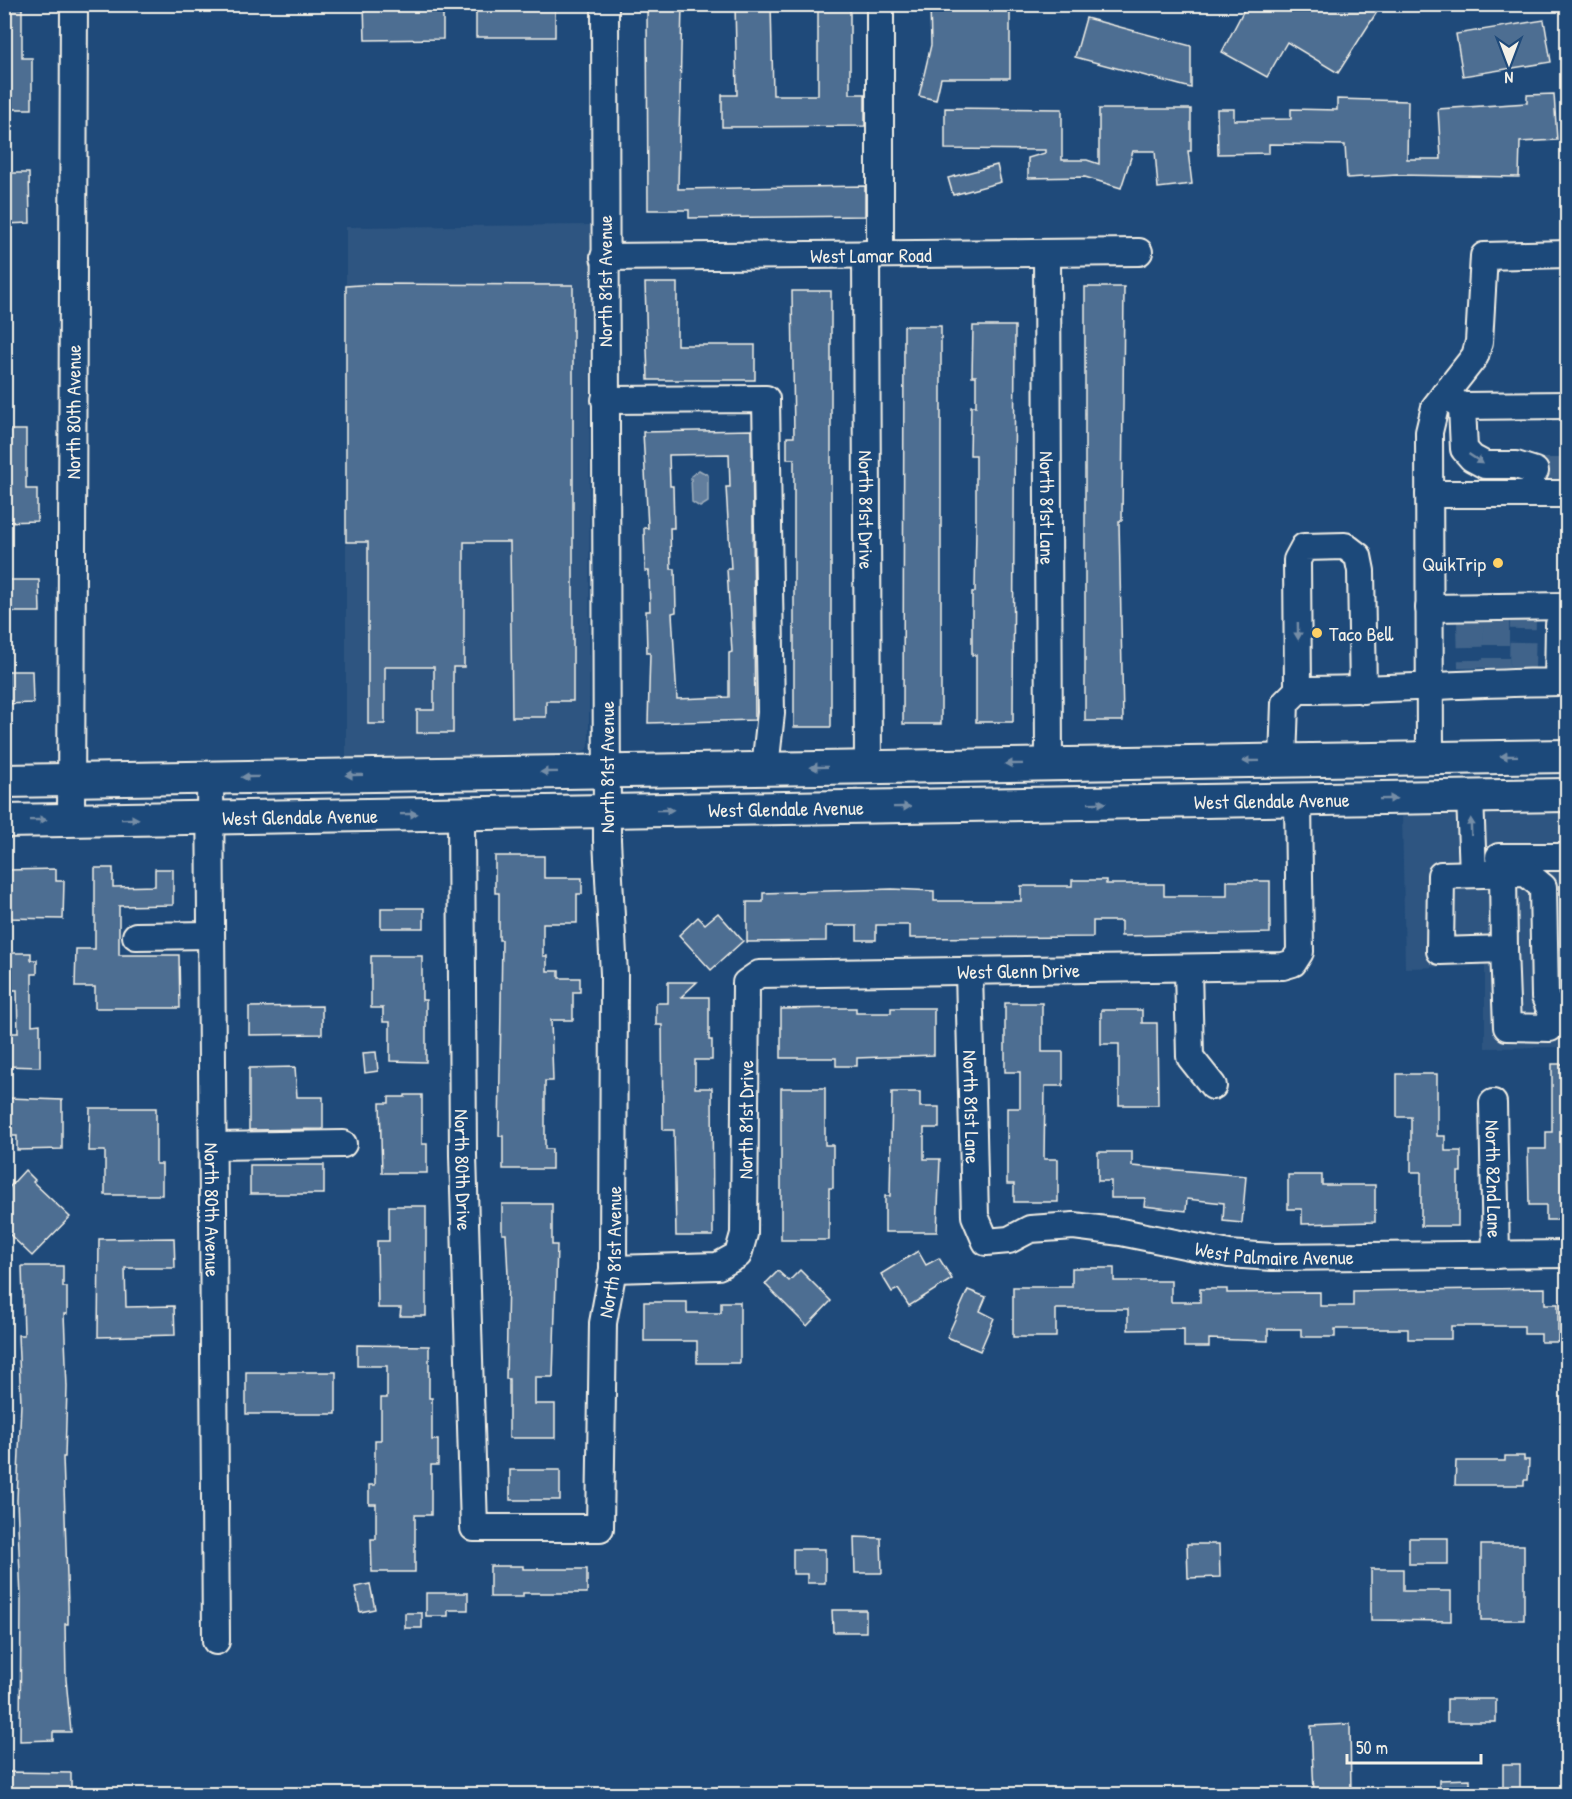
<svg xmlns="http://www.w3.org/2000/svg" width="1572" height="1799" font-family="'Patrick Hand',sans-serif">
<style>
.built{fill:#2d5581}
.water{fill:#627e9d;stroke:#9cacbb;stroke-width:1.5}
.building{fill:#4d6e92;stroke:#f4f1e8;stroke-width:1.5;fill-rule:evenodd}
.lines{fill:none;stroke-linecap:round;stroke-linejoin:round}
.minor-tunnel{stroke:#3f638a;stroke-width:26;stroke-dasharray:26 13;stroke-linecap:butt}
.minor-casing{stroke:#f4f1e8;stroke-width:30}
.major-casing{stroke:#f4f1e8;stroke-width:36}
.minor{stroke:#1f4a7a;stroke-width:26}
.major{stroke:#1f4a7a;stroke-width:32}
.oneway{fill:#748da6}
.poi-dot{fill:#ffd166;stroke:#1f4a7a;stroke-width:2}
.labels{text-anchor:middle;dominant-baseline:central;stroke-width:5;stroke-linejoin:round;paint-order:stroke}
.street-label{font-size:20px;fill:#f4f1e8;stroke:#1f4a7a}
.poi-label{font-size:20px;fill:#f4f1e8;stroke:#1f4a7a;text-anchor:end}
</style>
<rect width="100%" height="100%" fill="#1f4a7a"/>
<filter id="ink" filterUnits="userSpaceOnUse"><feTurbulence type="fractalNoise" baseFrequency=".0167" numOctaves="2"/><feDisplacementMap in="SourceGraphic" scale="12" xChannelSelector="R" yChannelSelector="G"/><feConvolveMatrix kernelMatrix="1 2 1 2 8 2 1 2 1" color-interpolation-filters="sRGB"/></filter>
<g filter="url(#ink)">
<!-- built -->
<g class="built">
<polygon points="590,225 589,745 586,750 575,756 346,760 346,227"/>
<polygon points="1567,810 1567,1047 1485,1048 1485,966 1405,968 1402,813"/>
</g>
<!-- water -->
<polygon class="water" points="699,470 708,475 708,502 700,507 692,502 691,476"/>
<!-- building -->
<g class="building">
<polygon points="364,4 443,4 443,39 365,40"/>
<rect x="476" y="4" width="79" height="33"/>
<polygon points="647,4 682,4 678,189 865,186 865,216 689,218 689,210 648,210"/>
<polygon points="735,4 771,4 773,95 818,95 818,4 850,4 850,94 865,94 865,126 722,127 722,95 737,95"/>
<polygon points="930,4 1010,4 1010,78 941,78 936,100 919,96 931,45"/>
<polygon points="1247,4 1306,4 1319,12 1324,4 1382,4 1338,73 1287,42 1267,77 1222,52"/>
<polygon points="4,8 22,8 22,58 32,58 32,109 4,109"/>
<polygon points="1086,18 1191,46 1191,88 1075,57"/>
<polygon points="1544,20 1551,62 1463,76 1456,34"/>
<polygon points="1554,94 1557,140 1520,142 1519,177 1397,175 1347,178 1345,145 1269,144 1269,153 1218,154 1217,109 1234,109 1234,120 1291,119 1291,109 1337,110 1337,99 1408,101 1407,159 1441,159 1438,109 1527,103 1527,95"/>
<polygon points="945,108 1062,109 1062,160 1087,160 1099,164 1099,109 1191,109 1191,151 1188,151 1192,184 1158,188 1155,151 1133,151 1121,188 1085,177 1028,178 1028,158 1045,153 1045,150 945,149"/>
<polygon points="997,165 1001,182 953,195 948,178"/>
<polygon points="4,173 29,173 30,223 4,224"/>
<polygon points="645,283 677,283 677,345 755,345 755,380 648,380"/>
<polygon points="374,284 573,285 573,701 546,701 546,717 512,717 510,542 464,542 464,667 453,667 453,733 417,733 417,710 434,710 434,667 385,667 385,724 368,724 368,542 346,542 346,286"/>
<polygon points="1085,287 1124,287 1122,521 1119,521 1123,721 1085,721"/>
<polygon points="792,291 831,291 831,727 794,727 794,459 787,459 787,437 794,437"/>
<polygon points="904,326 941,326 941,724 903,724"/>
<polygon points="973,326 1015,326 1013,722 976,722 976,655 972,655 972,592 975,592 976,526 976,455 970,455 971,406 976,406 976,376 972,376"/>
<polygon points="4,430 26,430 26,489 37,489 37,521 4,522"/>
<path d="M752,430L755,720L648,723L650,653H647L646,611H650L649,571H645L644,528H648L643,432ZM729,454L730,487H726L731,569H727L732,652L729,653V697L677,699L672,613L676,612L675,569H671L670,528H674L673,486H670L669,455Z"/>
<polygon points="4,580 39,580 40,612 4,612"/>
<polygon points="4,671 32,671 33,703 4,704"/>
<polygon points="495,856 544,856 544,878 582,878 582,894 577,894 577,923 543,923 543,956 547,956 547,971 559,971 559,978 580,978 580,992 573,992 573,1020 551,1020 553,1081 545,1081 545,1149 552,1149 552,1169 503,1169 503,1136 499,1136 502,940 499,940 499,893 495,893"/>
<polygon points="95,868 113,868 113,887 155,886 155,869 173,869 173,905 119,906 119,955 179,955 180,1008 95,1008 95,987 75,987 76,949 95,949"/>
<polygon points="56,869 56,881 64,881 63,919 4,918 8,870"/>
<polygon points="1072,880 1106,880 1106,884 1164,884 1164,896 1227,896 1227,881 1270,881 1270,933 1121,936 1121,921 1093,921 1093,937 910,938 910,925 876,925 876,940 857,940 857,926 826,926 826,941 747,942 747,902 763,902 763,893 892,889 934,891 934,901 1021,901 1021,886 1072,886"/>
<rect x="381" y="908" width="43" height="20"/>
<polygon points="718,913 743,941 711,970 679,935 698,917 705,924"/>
<polygon points="8,953 31,953 31,960 37,960 37,974 32,974 32,1025 40,1024 40,1067 4,1066 4,1033 18,1033 17,990 8,990"/>
<polygon points="371,956 422,956 422,1000 426,1000 426,1062 390,1061 390,1022 383,1022 383,1008 371,1008"/>
<polygon points="668,982 697,982 681,997 709,997 709,1040 712,1040 712,1060 695,1060 695,1088 712,1088 713,1236 676,1236 674,1130 663,1130 662,1025 656,1025 656,1003 668,1003"/>
<polygon points="1005,1003 1042,1003 1042,1052 1063,1052 1063,1086 1045,1086 1044,1159 1058,1159 1058,1202 1014,1202 1014,1184 1007,1184 1007,1108 1020,1108 1020,1072 1005,1072"/>
<polygon points="322,1006 322,1034 249,1035 249,1007"/>
<polygon points="836,1008 856,1008 856,1013 891,1013 891,1008 934,1008 934,1055 857,1058 857,1066 836,1066 836,1058 781,1058 781,1009"/>
<polygon points="1101,1010 1142,1010 1142,1023 1157,1023 1158,1105 1119,1105 1119,1044 1101,1044"/>
<polygon points="376,1052 378,1071 365,1073 363,1053"/>
<polygon points="1552,1064 1568,1064 1568,1220 1546,1220 1546,1205 1529,1205 1528,1149 1546,1149 1546,1132 1552,1132"/>
<polygon points="295,1067 297,1097 323,1097 323,1129 249,1130 249,1068"/>
<polygon points="1397,1074 1437,1074 1437,1136 1445,1136 1445,1151 1461,1151 1461,1172 1458,1172 1458,1226 1421,1226 1421,1172 1411,1172 1411,1117 1397,1117"/>
<polygon points="781,1088 825,1088 825,1145 833,1145 833,1188 829,1188 829,1240 781,1240"/>
<polygon points="892,1092 920,1092 920,1107 939,1107 939,1128 924,1128 924,1159 940,1159 937,1232 885,1232 885,1196 890,1196"/>
<polygon points="405,1095 422,1095 422,1144 427,1144 427,1173 382,1173 380,1103 389,1103 389,1097 405,1097"/>
<polygon points="9,1098 62,1100 62,1149 17,1150 17,1136 9,1136"/>
<polygon points="90,1108 156,1108 156,1164 162,1164 162,1195 105,1195 105,1151 89,1151"/>
<polygon points="1098,1152 1132,1152 1132,1166 1246,1176 1242,1223 1223,1221 1224,1203 1187,1199 1186,1211 1144,1206 1145,1198 1111,1198 1111,1181 1098,1181"/>
<rect x="250" y="1165" width="74" height="29"/>
<polygon points="25,1170 35,1180 33,1182 70,1217 32,1256 4,1229 4,1193"/>
<polygon points="1288,1175 1322,1175 1322,1185 1375,1185 1375,1222 1302,1224 1302,1209 1288,1209"/>
<polygon points="502,1204 552,1204 552,1245 557,1245 553,1377 535,1377 535,1404 555,1404 555,1438 509,1438 509,1379 506,1379 508,1275 506,1234 502,1234"/>
<polygon points="389,1206 426,1206 426,1316 400,1316 401,1308 378,1308 377,1241 389,1241"/>
<polygon points="174,1238 175,1268 125,1268 126,1307 174,1306 175,1335 98,1337 99,1239"/>
<polygon points="918,1251 926,1265 939,1258 952,1279 909,1306 898,1289 892,1292 881,1274"/>
<polygon points="22,1266 63,1266 63,1287 67,1287 67,1314 64,1314 67,1387 65,1457 63,1457 68,1606 68,1624 65,1624 66,1679 71,1732 53,1732 53,1740 20,1741 21,1599 17,1500 21,1403 18,1335 24,1335"/>
<polygon points="1072,1268 1114,1268 1114,1281 1171,1281 1171,1302 1200,1302 1200,1289 1227,1289 1227,1293 1320,1292 1320,1306 1353,1306 1353,1291 1545,1288 1545,1304 1558,1304 1558,1342 1541,1342 1541,1334 1524,1334 1524,1326 1451,1326 1451,1339 1408,1339 1408,1329 1335,1329 1335,1337 1301,1337 1301,1329 1268,1329 1268,1341 1209,1339 1209,1347 1184,1347 1184,1329 1128,1330 1128,1309 1056,1309 1056,1337 1013,1337 1013,1287 1072,1287"/>
<polygon points="800,1270 831,1301 807,1326 765,1284 778,1271 789,1281"/>
<polygon points="968,1290 986,1297 980,1311 994,1318 980,1351 947,1337"/>
<polygon points="644,1302 687,1302 687,1313 721,1313 721,1302 740,1302 740,1363 697,1363 697,1341 644,1341"/>
<polygon points="357,1345 429,1346 429,1398 432,1398 432,1440 438,1440 438,1465 431,1465 431,1515 415,1515 415,1572 372,1572 371,1539 376,1539 376,1504 369,1504 369,1485 375,1485 375,1440 381,1440 381,1398 387,1398 387,1366 357,1366"/>
<rect x="246" y="1372" width="90" height="42"/>
<polygon points="1505,1456 1524,1456 1524,1460 1529,1460 1528,1480 1524,1480 1524,1485 1455,1485 1456,1461 1505,1461"/>
<rect x="510" y="1470" width="50" height="30"/>
<polygon points="854,1537 881,1538 882,1573 855,1573"/>
<rect x="1409" y="1538" width="39" height="26"/>
<polygon points="1187,1544 1219,1544 1220,1577 1188,1578"/>
<rect x="1481" y="1545" width="43" height="75"/>
<polygon points="793,1549 825,1549 825,1583 807,1583 807,1574 793,1574"/>
<polygon points="490,1566 523,1566 523,1569 587,1569 587,1593 523,1593 523,1597 490,1597"/>
<polygon points="1371,1569 1403,1569 1403,1591 1451,1591 1451,1621 1371,1620"/>
<polygon points="370,1584 375,1609 360,1612 355,1587"/>
<polygon points="426,1593 468,1593 468,1610 448,1610 448,1616 426,1616"/>
<polygon points="832,1610 866,1610 866,1632 833,1632"/>
<rect x="405" y="1613" width="17" height="15"/>
<rect x="1447" y="1699" width="49" height="23"/>
<polygon points="1350,1724 1351,1794 1314,1794 1311,1726"/>
<rect x="1503" y="1764" width="17" height="30"/>
<polygon points="9,1772 71,1773 71,1794 9,1794"/>
<polygon points="1470,1779 1470,1794 1439,1794 1439,1780"/>
</g>
<g class="lines">
<!-- minor-tunnel -->
<g class="minor-tunnel">
<polyline points="1535,471 1568,471"/>
<polyline points="1496,619 1496,668"/>
<polyline points="1470,621 1471,668"/>
<polyline points="1522,668 1523,619"/>
</g>
<!-- minor casing -->
<g class="minor-casing">
<g id="minor">
<polyline points="880,4 880,254"/>
<path id="s1" d="M1047,253L1049,764"/>
<path id="s2" d="M866,254L868,767"/>
<path id="s3" d="M604,257L1139,252"/>
<polyline points="1444,395 1462,406 1568,405"/>
<polyline points="605,400 766,399 771,713 765,768"/>
<polyline points="1462,406 1464,449 1472,458 1485,465 1516,465 1535,471"/>
<polyline points="1429,494 1568,494"/>
<polyline points="1429,608 1568,606"/>
<polyline points="1298,690 1297,560 1304,547 1345,546 1358,556 1361,571 1363,690"/>
<polyline points="1430,758 1429,432 1435,407 1475,356 1479,342 1484,256 1568,254"/>
<path d="M1283,760L1285,703L1298,690C1385,690 1471,683 1558,682L1559,625L1568,617"/>
<path id="s4" d="M210,778L216,1641"/>
<polyline points="1470,797 1473,874"/>
<path id="s5" d="M461,813L463,1155L474,1528H600L603,1323L613,1269L614,974L607,840L605,4"/>
<path id="s6" d="M71,820L74,4"/>
<polyline points="1499,857 1568,857"/>
<polyline points="1503,873 1504,949"/>
<polyline points="136,936 211,935"/>
<polyline points="1188,968 1190,1057 1213,1086"/>
<path id="s7" d="M969,972L975,1216L986,1242L1009,1240L1030,1229L1074,1226L1121,1232L1229,1254L1272,1257L1568,1254"/>
<polyline points="1564,1011 1550,1028 1507,1027 1504,949 1440,951 1441,875 1526,873 1543,887 1545,997 1549,1007 1568,1011"/>
<path id="s8" d="M1493,1103L1496,1255"/>
<polyline points="213,1146 343,1144"/>
<path id="s9" d="M613,1269L718,1266L738,1255L744,1234L746,983L759,974L1283,966L1293,963L1300,952L1298,800"/>
</g>
</g>
<!-- major casing -->
<g class="major-casing">
<g id="major">
<polyline points="4,781 1568,756"/>
<path id="s10" d="M4,821L1568,795"/>
</g>
</g>
<!-- minor -->
<use href="#minor" class="minor"/>
<!-- major -->
<use href="#major" class="major"/>
</g>
<!-- one-way arrows -->
<defs><path id="oneway-solid" d="M-6-.8H1V-3.2L6.5 0L1 3.2V.8H-6Z" transform="scale(1.5)"/></defs>
<g class="oneway">
<use href="#oneway-solid" transform="translate(1476 459) rotate(34)"/>
<use href="#oneway-solid" transform="translate(1298 631) rotate(89)"/>
<use href="#oneway-solid" transform="translate(1509 756) rotate(179)"/>
<use href="#oneway-solid" transform="translate(1251 761) rotate(179)"/>
<use href="#oneway-solid" transform="translate(1014 764) rotate(179)"/>
<use href="#oneway-solid" transform="translate(819 767) rotate(179)"/>
<use href="#oneway-solid" transform="translate(549 772) rotate(179)"/>
<use href="#oneway-solid" transform="translate(354 775) rotate(179)"/>
<use href="#oneway-solid" transform="translate(250 777) rotate(179)"/>
<use href="#oneway-solid" transform="translate(1388 799) rotate(-1)"/>
<use href="#oneway-solid" transform="translate(1097 803) rotate(-1)"/>
<use href="#oneway-solid" transform="translate(902 807) rotate(-1)"/>
<use href="#oneway-solid" transform="translate(665 810) rotate(-1)"/>
<use href="#oneway-solid" transform="translate(409 814) rotate(-1)"/>
<use href="#oneway-solid" transform="translate(130 819) rotate(-1)"/>
<use href="#oneway-solid" transform="translate(38 820) rotate(-1)"/>
<use href="#oneway-solid" transform="translate(1471 827) rotate(-92)"/>
</g>
</g>
<!-- markers -->
<g class="poi-dot">
<circle cx="1498" cy="563" r="6"/>
<circle cx="1317" cy="633" r="6"/>
</g>
<g class="labels">
<!-- street labels -->
<g class="street-label">
<text stroke="none"><textPath href="#s3" startOffset="267">West Lamar Road</textPath></text>
<text transform="translate(604 281) rotate(-90)">North 81st Avenue</text>
<text stroke="none"><textPath href="#s6" startOffset="408">North 80th Avenue</textPath></text>
<text stroke="none"><textPath href="#s1" startOffset="255">North 81st Lane</textPath></text>
<text stroke="none"><textPath href="#s2" startOffset="256">North 81st Drive</textPath></text>
<text transform="translate(606 767) rotate(-90)">North 81st Avenue</text>
<text stroke="none"><textPath href="#s10" startOffset="1268">West Glendale Avenue</textPath></text>
<text stroke="none"><textPath href="#s10" startOffset="782">West Glendale Avenue</textPath></text>
<text stroke="none"><textPath href="#s10" startOffset="296">West Glendale Avenue</textPath></text>
<text stroke="none"><textPath href="#s9" startOffset="676">West Glenn Drive</textPath></text>
<text stroke="none"><textPath href="#s7" startOffset="135">North 81st Lane</textPath></text>
<text stroke="none"><textPath href="#s9" startOffset="264">North 81st Drive</textPath></text>
<text stroke="none"><textPath href="#s5" startOffset="357">North 80th Drive</textPath></text>
<text stroke="none"><textPath href="#s8" startOffset="76">North 82nd Lane</textPath></text>
<text stroke="none"><textPath href="#s4" startOffset="432">North 80th Avenue</textPath></text>
<text stroke="none"><textPath href="#s7" startOffset="566">West Palmaire Avenue</textPath></text>
<text stroke="none"><textPath href="#s5" startOffset="1118">North 81st Avenue</textPath></text>
</g>
<!-- poi labels -->
<g class="poi-label">
<text x="1486" y="563">QuikTrip</text>
<text x="1329" y="633" text-anchor="start">Taco Bell</text>
</g>
</g>
<!-- margin -->
<rect width="1572" height="1799" fill="none" stroke="#1f4a7a" stroke-width="24"/>
<rect x="12" y="12" width="1548" height="1775" fill="none" stroke="#f4f1e8" stroke-width="2" filter="url(#ink)"/>
<!-- north arrow -->
<g transform="translate(1509 63) rotate(180)" stroke="#1f4a7a" stroke-width="4.5" paint-order="stroke">
<path d="M0-4.5L10 22L0 15L-10 22Z" fill="#f4f1e8"/>
<text y="-9" font-size="16" font-weight="bold" text-anchor="middle" fill="#f4f1e8">N</text>
</g>
<!-- scale -->
<path d="M1347 1754v9h134v-9" fill="none" stroke="#f4f1e8" stroke-width="3"/>
<text x="1356" y="1754" font-size="18" fill="#f4f1e8" stroke="#1f4a7a" stroke-width="4.5" paint-order="stroke">50 m</text>
</svg>
